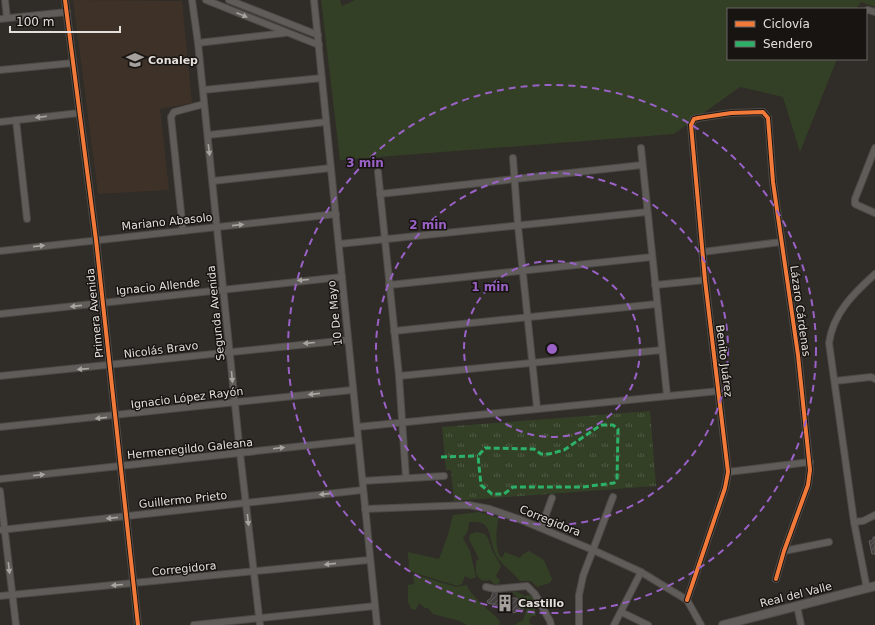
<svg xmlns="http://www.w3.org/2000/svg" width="875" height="625" font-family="'DejaVu Sans',sans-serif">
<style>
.built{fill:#3e3228}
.grass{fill:#334026}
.park{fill:url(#park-tufts)}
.building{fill:url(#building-hatch);stroke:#605d5d}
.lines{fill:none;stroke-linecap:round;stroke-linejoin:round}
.minor-casing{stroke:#4d4946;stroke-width:8}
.tertiary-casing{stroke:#4d4946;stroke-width:10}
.minor{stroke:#5f5c59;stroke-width:6}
.tertiary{stroke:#5f5c59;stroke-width:8}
.quiet{stroke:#2db169;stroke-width:3;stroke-dasharray:6 3;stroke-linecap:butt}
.cycleway-casing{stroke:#181412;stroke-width:6}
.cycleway{stroke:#f17a3a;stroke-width:4}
.oneway{fill:#a8a4a0}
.ring{fill:none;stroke:#9a62c7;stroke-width:2;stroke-dasharray:7 5}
.labels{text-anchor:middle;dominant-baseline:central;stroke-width:3;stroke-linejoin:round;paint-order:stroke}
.poi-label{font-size:11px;font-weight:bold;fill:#e4dfda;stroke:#181412;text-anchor:start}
.street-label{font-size:11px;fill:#e4dfda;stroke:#181412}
.centre{fill:#9a62c7;stroke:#181412;stroke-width:2}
.ring-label{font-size:12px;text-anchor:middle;font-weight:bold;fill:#9a62c7;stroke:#181412;stroke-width:3;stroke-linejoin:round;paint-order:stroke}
</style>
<defs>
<pattern id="park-tufts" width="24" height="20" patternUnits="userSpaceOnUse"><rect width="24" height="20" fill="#334026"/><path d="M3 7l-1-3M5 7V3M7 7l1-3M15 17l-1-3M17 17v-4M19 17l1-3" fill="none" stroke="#505b45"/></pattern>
<pattern id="building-hatch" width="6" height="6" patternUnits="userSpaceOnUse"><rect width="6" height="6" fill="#444140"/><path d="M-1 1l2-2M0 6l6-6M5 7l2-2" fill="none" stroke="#5f5c5b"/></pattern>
</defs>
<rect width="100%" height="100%" fill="#302c28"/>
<!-- built -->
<polygon class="built" points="73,0 182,1 192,103 160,109 169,190 98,194"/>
<!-- grass -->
<g class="grass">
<polygon points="321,0 340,0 342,6 355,0 875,0 875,7 861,2 856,9 728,9 728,59 837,59 800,152 783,97 740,87 674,134 340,160"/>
<path d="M479,512L499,518C496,527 494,553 502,558L505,552L520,558L523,554L529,551L544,560L552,579L550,583L537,587L531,581H520C512,571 500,564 495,553C488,536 493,519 469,522L468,531L463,538L470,551L476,577L471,579L465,576L462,584L457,586L409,571L408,552L439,559L448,535L453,515Z"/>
<polygon points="477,532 485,534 488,538 492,550 501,566 496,576 500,580 498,585 495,585 489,579 488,581 481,580 476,574 476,561 479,559 469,539 470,534"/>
<path d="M413,574L456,587L467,585C469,595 492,612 500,621L499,625H467L460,621L433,614L428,608H425L419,603L416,610L411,609L408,602V585L414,584Z"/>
<polygon points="515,591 525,596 532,595 533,596 536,616 532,616 529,620 530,624 535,625 514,625 523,620 527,608 512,592"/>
</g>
<!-- park -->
<polygon class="park" points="650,411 656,486 454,501 451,470 446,470 442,427"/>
<!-- building -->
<g class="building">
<polygon points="873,537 875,537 875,554 872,554 869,541 873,540"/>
<polygon points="493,592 509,598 516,598 522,602 524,607 522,612 518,611 514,613 509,609 507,611 504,610 504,607 488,603 487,601 491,598"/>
</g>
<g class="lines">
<!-- minor casing -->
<g class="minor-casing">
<g id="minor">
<polyline points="5,0 7,18"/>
<polyline points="65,0 96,240 138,625"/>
<polyline points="192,0 198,43 240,453 260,625"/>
<polyline points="206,0 319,45"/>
<polyline points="229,0 318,35"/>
<polyline points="314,0 377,625"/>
<polyline points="868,10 875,12"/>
<polyline points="0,19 67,12"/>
<polyline points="198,43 285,33"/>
<polyline points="0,70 73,63"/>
<polyline points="203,90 322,78"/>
<polyline points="16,120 27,219"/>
<polyline points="0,122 79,113"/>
<polyline points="208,135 326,122"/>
<polyline points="641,148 667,395"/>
<polyline points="875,148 855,199 855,204 875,213"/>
<polyline points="513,158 518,226 537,408"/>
<polyline points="378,172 399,376 406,478"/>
<polyline points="213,181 331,168"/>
<polyline points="380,194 642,165"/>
<polyline points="183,231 171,117 174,112 204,104"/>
<polyline points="339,244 647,212"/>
<polyline points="0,251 336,214"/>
<polyline points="702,252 781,242"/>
<polyline points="389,285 652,257"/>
<polyline points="655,285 705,280"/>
<polyline points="0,314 342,277"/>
<polyline points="394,331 657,304"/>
<polyline points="0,376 348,340"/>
<polyline points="399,376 662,350"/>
<polyline points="835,381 871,377 875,379"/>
<polyline points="0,427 352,390"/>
<polyline points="357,427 719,391"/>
<polyline points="728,472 810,462"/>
<polyline points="0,479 358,440"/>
<polyline points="363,481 444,476"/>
<polyline points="0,491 16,625"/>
<polyline points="365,509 469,505 490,509 519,519 593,550 641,572 687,600 701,625"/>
<polyline points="854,522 863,521 875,515"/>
<polyline points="541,528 552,498"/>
<polyline points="0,530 363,490"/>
<polyline points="784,551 829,542"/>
<polyline points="486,587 495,589 527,586 535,594 550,621 551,625"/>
<path d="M867,589L854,522L829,343C833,313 854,293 875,274"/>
<polyline points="0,596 369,560"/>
<polyline points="687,600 725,488 728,472 705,280 691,125 694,119 698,118 731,113 763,112 768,118 773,182 798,355 810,470 808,485 784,551 776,579"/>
<polyline points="797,606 801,625"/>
<polyline points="621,612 648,625"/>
<polyline points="194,625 375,606"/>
<polyline points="579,625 579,595 583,576 613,497"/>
<polyline points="614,625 641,572"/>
</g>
</g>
<!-- tertiary casing -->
<g class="tertiary-casing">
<polyline id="tertiary" points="723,625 875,586"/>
</g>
<!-- minor -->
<use href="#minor" class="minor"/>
<!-- tertiary -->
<use href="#tertiary" class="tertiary"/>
<!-- quiet -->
<g class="quiet">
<polygon points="601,425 613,425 618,429 617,480 614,483 583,487 513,487 504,494 492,494 481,485 478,456 485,448 534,449 541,454 549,454 564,450"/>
<polyline points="441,457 478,456"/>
</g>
<!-- cycleway casing -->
<g class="cycleway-casing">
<g id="cycleway">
<polyline points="65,0 96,240 138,625"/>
<polyline points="687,600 725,488 728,472 705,280 691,125 694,119 698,118 731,113 763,112 768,118 773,182 798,355 810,470 808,485 784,551 776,579"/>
</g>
</g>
<!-- cycleway -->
<use href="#cycleway" class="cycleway"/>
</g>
<!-- one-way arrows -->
<defs><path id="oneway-solid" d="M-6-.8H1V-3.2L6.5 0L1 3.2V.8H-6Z"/></defs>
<g class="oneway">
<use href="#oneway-solid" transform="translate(242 15) rotate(22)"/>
<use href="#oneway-solid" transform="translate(41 117) rotate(173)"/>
<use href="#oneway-solid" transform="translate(209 150) rotate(83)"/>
<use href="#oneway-solid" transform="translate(238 225) rotate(-6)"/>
<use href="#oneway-solid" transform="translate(39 246) rotate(-6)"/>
<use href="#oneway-solid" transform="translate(303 280) rotate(175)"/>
<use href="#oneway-solid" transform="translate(76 306) rotate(174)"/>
<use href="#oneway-solid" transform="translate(309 343) rotate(175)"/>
<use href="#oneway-solid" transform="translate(83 369) rotate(175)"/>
<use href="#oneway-solid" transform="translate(232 377) rotate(85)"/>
<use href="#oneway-solid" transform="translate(314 394) rotate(174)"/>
<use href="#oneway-solid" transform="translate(101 418) rotate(174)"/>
<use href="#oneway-solid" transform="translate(279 448) rotate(-7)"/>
<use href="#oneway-solid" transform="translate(39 475) rotate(-6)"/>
<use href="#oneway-solid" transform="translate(325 494) rotate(174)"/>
<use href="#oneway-solid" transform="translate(112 518) rotate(174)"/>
<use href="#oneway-solid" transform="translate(248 520) rotate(84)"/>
<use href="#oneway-solid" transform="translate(330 564) rotate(174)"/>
<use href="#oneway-solid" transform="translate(9 568) rotate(83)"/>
<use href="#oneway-solid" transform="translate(117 585) rotate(175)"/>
</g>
<!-- distance rings -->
<g class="ring">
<circle cx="552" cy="349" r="88"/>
<circle cx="552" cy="349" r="176"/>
<circle cx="552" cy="349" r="264"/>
</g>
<!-- icons -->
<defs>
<g id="school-bare" transform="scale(1.38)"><path d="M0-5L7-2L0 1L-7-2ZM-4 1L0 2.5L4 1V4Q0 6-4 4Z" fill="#a5a09c" stroke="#181412" stroke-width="2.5" paint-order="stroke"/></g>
<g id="building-bare" transform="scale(1.38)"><path d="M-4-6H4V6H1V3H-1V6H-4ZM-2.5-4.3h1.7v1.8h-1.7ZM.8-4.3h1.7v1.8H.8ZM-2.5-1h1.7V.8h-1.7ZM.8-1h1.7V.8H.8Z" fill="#a5a09c" stroke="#181412" stroke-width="2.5" paint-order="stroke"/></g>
</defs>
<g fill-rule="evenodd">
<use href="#school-bare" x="135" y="60"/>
<use href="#building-bare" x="505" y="603"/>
</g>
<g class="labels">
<!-- poi labels -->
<g class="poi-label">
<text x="148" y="60">Conalep</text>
<text x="518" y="603">Castillo</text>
</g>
<!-- street labels -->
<g class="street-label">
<text transform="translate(167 222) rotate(-6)">Mariano Abasolo</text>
<text transform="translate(158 287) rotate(-6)">Ignacio Allende</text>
<text transform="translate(800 311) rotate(82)">Lázaro Cárdenas</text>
<text transform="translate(95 313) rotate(-96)">Primera Avenida</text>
<text transform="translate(216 313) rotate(-96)">Segunda Avenida</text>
<text transform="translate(335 313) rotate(-96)">10 De Mayo</text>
<text transform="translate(161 350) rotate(-7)">Nicolás Bravo</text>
<text transform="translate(724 361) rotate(83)">Benito Juárez</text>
<text transform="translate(187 398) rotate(-7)">Ignacio López Rayón</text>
<text transform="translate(190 449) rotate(-6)">Hermenegildo Galeana</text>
<text transform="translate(183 500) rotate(-6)">Guillermo Prieto</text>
<text transform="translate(550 521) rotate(22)">Corregidora</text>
<text transform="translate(184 569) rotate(-6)">Corregidora</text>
<text transform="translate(796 595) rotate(-14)">Real del Valle</text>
</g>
</g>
<circle cx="552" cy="349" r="6" class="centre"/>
<g class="ring-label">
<text x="365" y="167">3 min</text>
<text x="428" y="229">2 min</text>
<text x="490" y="291">1 min</text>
</g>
<!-- legend -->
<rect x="727" y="8" width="140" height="52" fill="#181412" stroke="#6a6562"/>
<rect x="735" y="21" width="20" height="6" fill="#f17a3a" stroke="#6a6562"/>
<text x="763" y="28" font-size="12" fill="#e4dfda">Ciclovía</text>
<rect x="735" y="41" width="20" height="6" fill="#2db169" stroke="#6a6562"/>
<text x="763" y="48" font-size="12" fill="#e4dfda">Sendero</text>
<!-- scale -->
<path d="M10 26v6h110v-6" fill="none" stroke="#e4dfda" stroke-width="2"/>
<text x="16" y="26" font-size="12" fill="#e4dfda" stroke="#181412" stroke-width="3" paint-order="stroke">100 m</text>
</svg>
